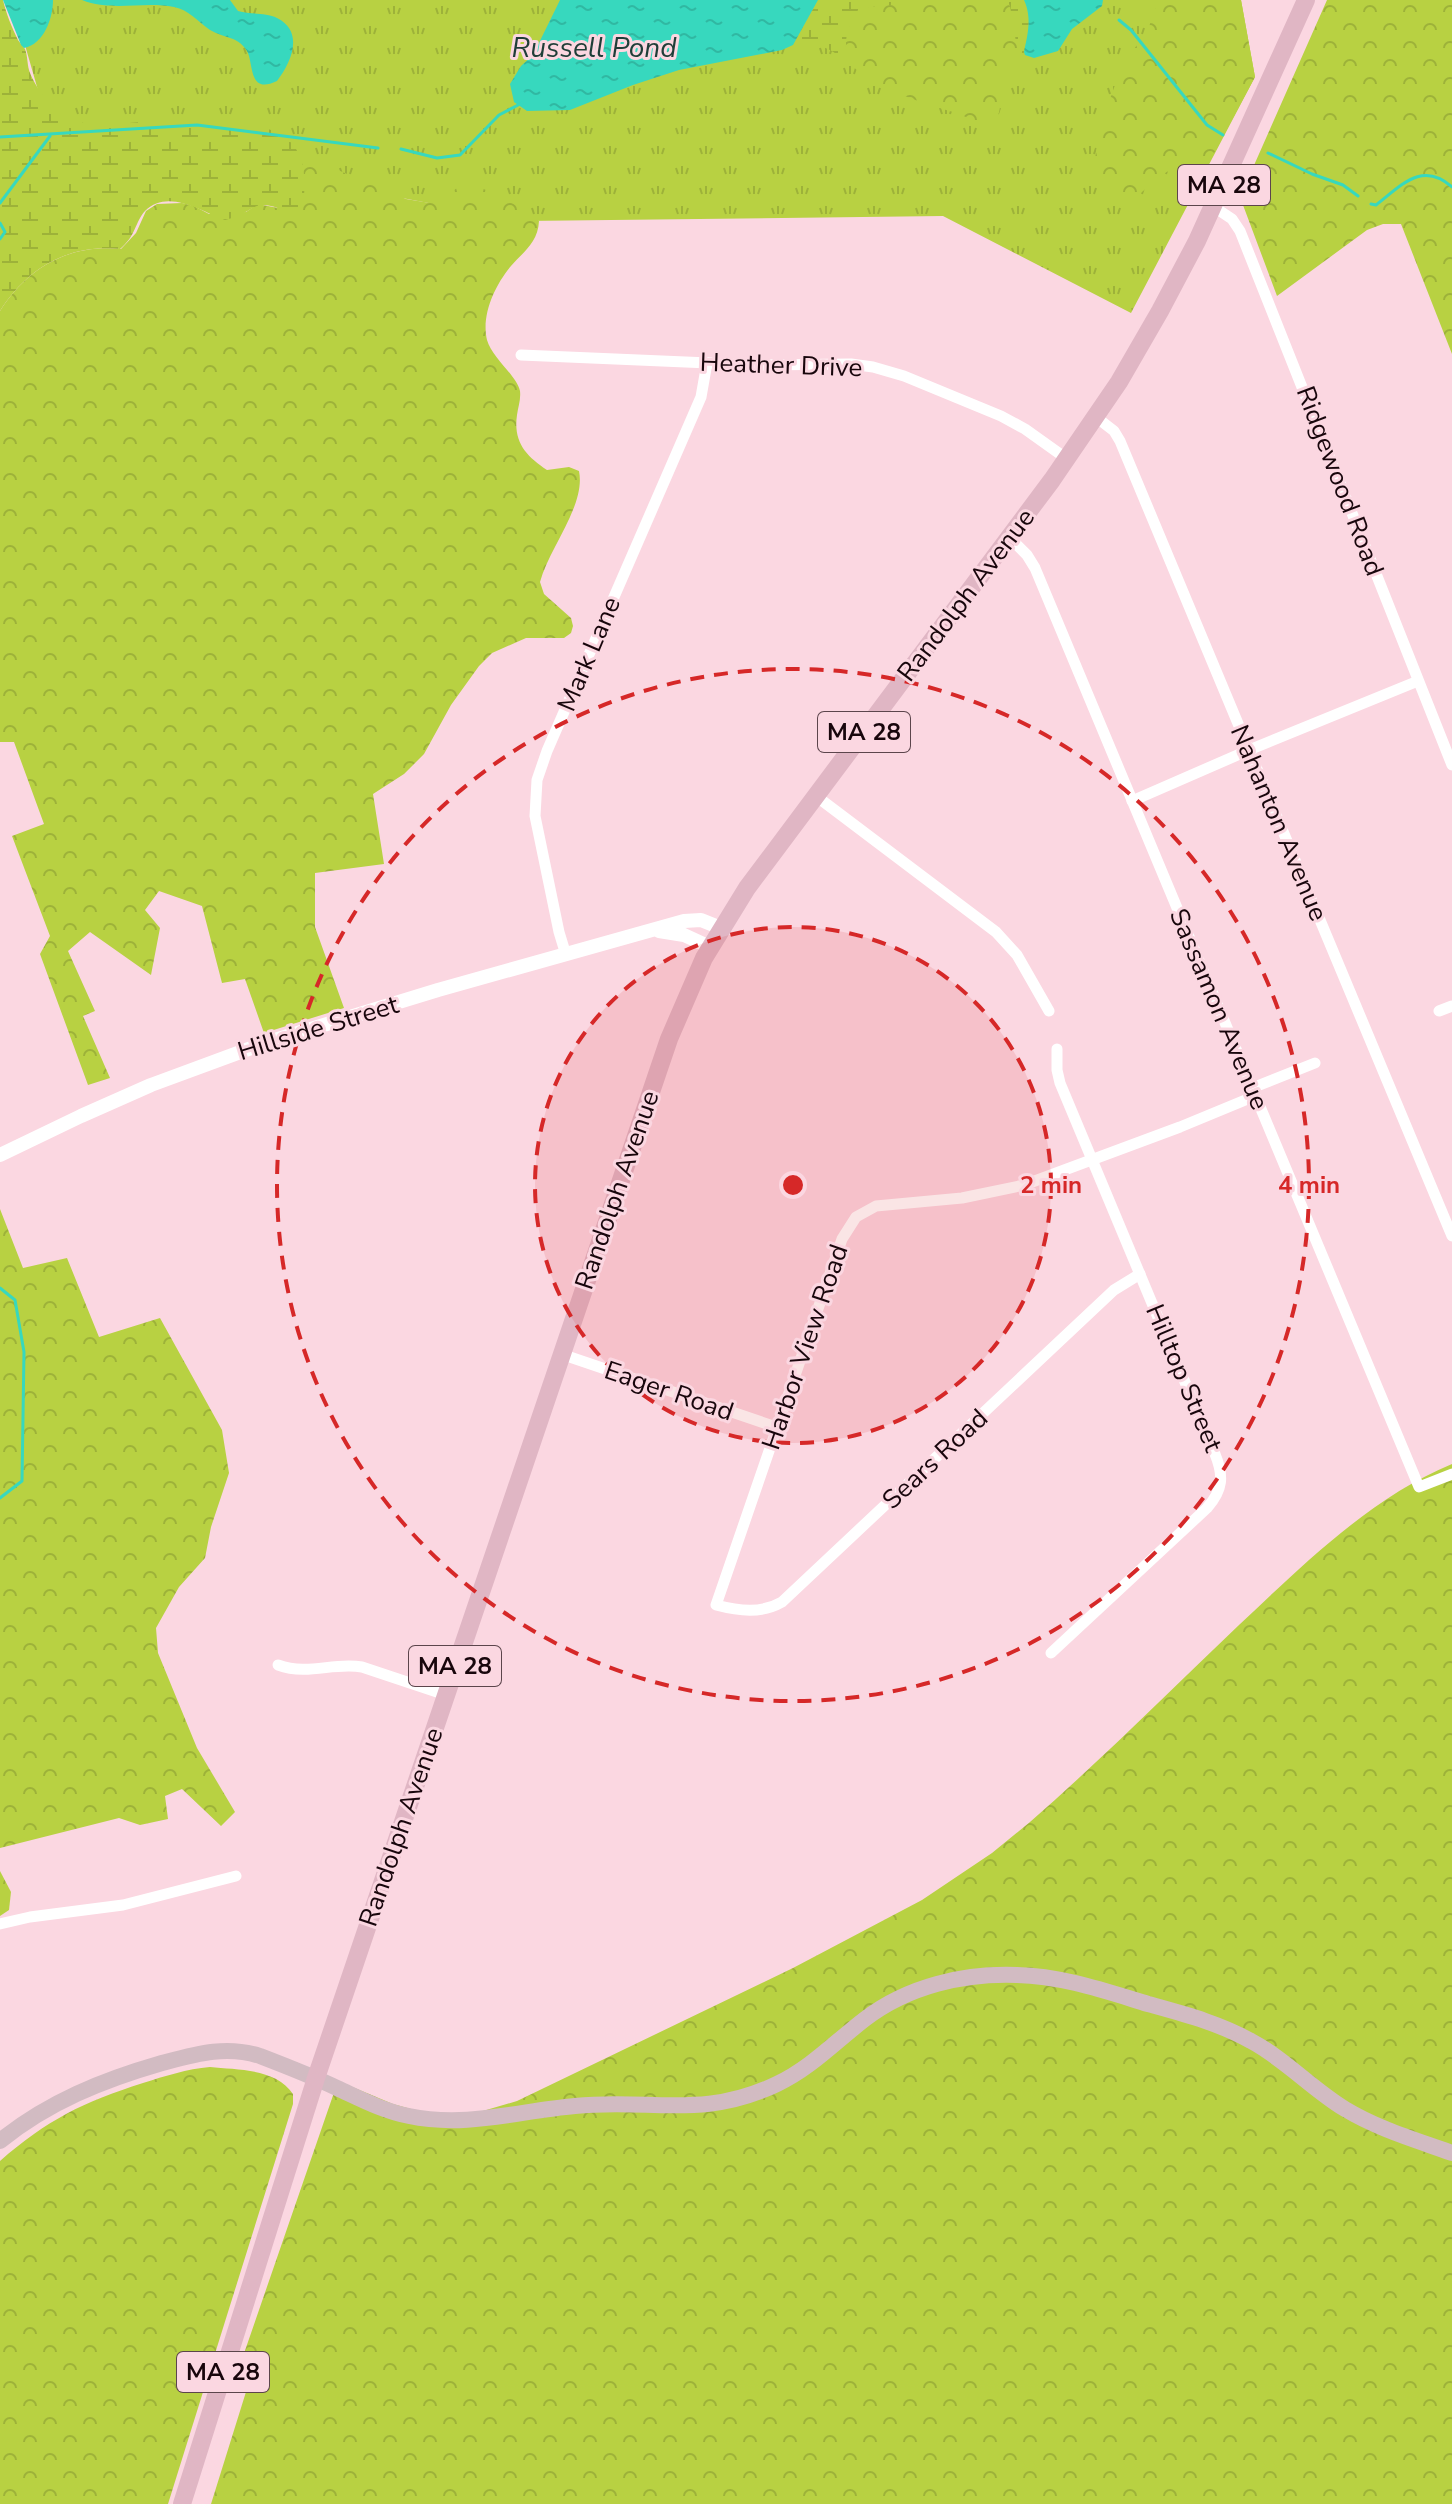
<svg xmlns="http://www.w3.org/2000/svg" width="1452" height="2504" font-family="'Nunito Sans',sans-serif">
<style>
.grass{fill:url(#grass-tufts)}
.forest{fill:url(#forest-crowns)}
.wetland{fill:url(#wetland-marsh)}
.water{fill:url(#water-ripples)}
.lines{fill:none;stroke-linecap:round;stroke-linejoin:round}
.stream{stroke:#37d8be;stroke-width:3}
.minor{stroke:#fff;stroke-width:11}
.tertiary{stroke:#fff;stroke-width:14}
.secondary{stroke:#d2bbc2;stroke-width:16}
.primary{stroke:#e0b6c4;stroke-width:18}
.ring{fill:none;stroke:#d62828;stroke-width:4;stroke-dasharray:14 10}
.labels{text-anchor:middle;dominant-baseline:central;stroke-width:6;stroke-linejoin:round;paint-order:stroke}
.shield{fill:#fbd7e1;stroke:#5c454c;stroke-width:2}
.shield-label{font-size:24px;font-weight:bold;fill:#18060c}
.street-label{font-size:26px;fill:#18060c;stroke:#fbd7e1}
.water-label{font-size:28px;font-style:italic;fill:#1f3e38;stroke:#fbd7e1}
.centre{fill:#d62828;stroke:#fbd7e1;stroke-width:4}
.ring-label{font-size:24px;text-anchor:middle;font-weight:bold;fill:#d62828;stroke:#fbd7e1;stroke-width:6;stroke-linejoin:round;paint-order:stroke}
</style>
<defs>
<pattern id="grass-tufts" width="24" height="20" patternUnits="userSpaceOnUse" patternTransform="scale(2)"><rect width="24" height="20" fill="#b8d142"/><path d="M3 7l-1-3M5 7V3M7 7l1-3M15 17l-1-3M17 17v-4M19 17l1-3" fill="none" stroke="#9db239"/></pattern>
<pattern id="forest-crowns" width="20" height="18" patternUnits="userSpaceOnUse" patternTransform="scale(2)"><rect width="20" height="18" fill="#b8d142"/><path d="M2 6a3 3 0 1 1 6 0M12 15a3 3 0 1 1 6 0" fill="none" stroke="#9db239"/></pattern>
<pattern id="wetland-marsh" width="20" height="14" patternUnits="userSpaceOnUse" patternTransform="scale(2)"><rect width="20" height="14" fill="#b8d142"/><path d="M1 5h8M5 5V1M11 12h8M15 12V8" fill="none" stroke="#9db239"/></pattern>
<pattern id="water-ripples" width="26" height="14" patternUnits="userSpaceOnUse" patternTransform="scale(2)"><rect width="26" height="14" fill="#37d8be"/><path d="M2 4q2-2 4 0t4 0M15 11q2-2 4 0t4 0" fill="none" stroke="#30b8a2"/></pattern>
</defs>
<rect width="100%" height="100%" fill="#fbd7e1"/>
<!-- grass -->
<polygon class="grass" points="12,0 1241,0 1255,77 1131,313 943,216 524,221 50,132"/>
<!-- forest -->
<g class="forest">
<path d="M939,0H1007C1016,17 1014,37 1023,56L1012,71L1001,74C995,93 1009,113 988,126C976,122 965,116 953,112C917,101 872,88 846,60C845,41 846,23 860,8Z"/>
<path d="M1158,0H1241L1255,77L1206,168C1195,167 1184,165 1173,169C1154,176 1143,198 1123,201C1110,192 1099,183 1096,168C1091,150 1116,77 1126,60C1133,48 1145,39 1150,24C1153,16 1155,8 1158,0Z"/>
<polygon points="1327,0 1452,0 1452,354 1401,224 1383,224 1367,230 1277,296 1240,197"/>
<path d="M299,157L319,162L406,199L430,203L446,197L458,187L471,184L496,194L531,214L539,221C538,243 523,252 511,266C495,285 481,315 487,340C492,358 517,376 520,391C521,400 518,407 517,415C513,442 526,456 547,470L569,467L579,471C586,505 549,548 540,582L544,594L571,618L573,626L571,633L564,638H526L492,653L479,666L451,705L424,754L404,774L373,794L384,864L315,873V927L344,1008L264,1033L245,979L222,983L202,906L159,891L145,910L160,928L151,975L90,932L68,951L95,1011L83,1016L110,1078L88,1085L40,954L50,936L12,836L44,824L14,742H0V311C28,267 69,244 121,249L136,233L146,211L157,204L182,203L194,206L209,214L246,212L258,204L278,208L303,202V173Z"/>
<polygon points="0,1209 23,1268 67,1258 99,1337 160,1318 222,1430 229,1473 211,1527 205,1558 179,1587 156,1628 158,1653 197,1748 235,1812 221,1826 182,1789 165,1796 168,1819 140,1825 119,1818 0,1848"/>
<path d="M1452,1464V2504H211L255,2363L240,2365L338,2081L393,2104L429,2114L476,2113L517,2101L793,1968L922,1900L992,1853L1030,1822C1102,1759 1170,1691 1239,1625C1302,1566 1371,1497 1452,1464Z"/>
<polygon points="0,1871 11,1892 9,1910 0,1916"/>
<path d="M210,2067C237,2070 276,2068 293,2094V2104L168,2504H0V2161C47,2120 83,2102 143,2083C165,2076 187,2069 210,2067Z"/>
</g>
<!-- wetland -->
<g class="wetland">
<path d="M0,0H3C6,13 12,28 18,40C20,43 23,46 25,49C28,57 27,66 30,73C35,86 51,110 63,116C87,129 116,124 141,122C152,121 161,124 172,124C239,125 320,108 302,210L291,213C250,196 261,210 225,220C202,212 168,188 145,211C135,222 136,236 120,249C69,244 28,267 0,311Z"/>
<path d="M818,0H939L860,8C846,23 845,41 846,60C828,48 815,40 793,45Z"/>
<path d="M1007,0H1024C1033,20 1027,38 1023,56L1016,42L1010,6Z"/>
</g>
<!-- water -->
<g class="water">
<path d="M3,0H53C53,18 44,44 24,48L21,45Z"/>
<path d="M82,0H230L238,11C251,15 266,12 277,18C305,32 291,63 277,81C252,93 253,72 249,56C247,48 240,42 233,39C225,36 217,34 210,30C197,21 189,10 174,7C143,1 112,12 82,0Z"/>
<polygon points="560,0 818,0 793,45 782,50 679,70 633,85 570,110 527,111 514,102 510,84 521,66 533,55"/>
<path d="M1024,0H1103L1102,6L1072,29L1058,51L1034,58L1025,55L1024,52C1028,33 1032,18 1024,0Z"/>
</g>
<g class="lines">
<!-- stream -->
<g class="stream">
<polyline points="1119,20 1131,30 1207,125 1223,135"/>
<polyline points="0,137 197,125 378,148"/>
<polyline points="401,149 437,158 460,155 499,115 522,103"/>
<polyline points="1268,153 1312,174 1343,185 1358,196"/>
<polyline points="0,203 50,136"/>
<path d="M1371,204L1376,205C1401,186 1422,160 1452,187"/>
<polyline points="0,223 5,232 0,239"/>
<polyline points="0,1288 15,1300 24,1352 22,1481 0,1498"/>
</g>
<!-- minor -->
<g class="minor">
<polyline points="1214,207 1232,219 1240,231 1452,765"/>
<polyline points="521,355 756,365 851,364 873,367 904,376 1001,416 1025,429 1067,459"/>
<polyline points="1096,417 1114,431 1120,441 1452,1236"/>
<polyline points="1009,537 1027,555 1035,568 1419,1487 1452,1474"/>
<polyline points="816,796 996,932 1017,955 1049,1011"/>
<polyline points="1132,801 1249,750 1418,681"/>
<polyline points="566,955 559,932 535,816 537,780 547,751 701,397 707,363"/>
<polyline points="1439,1011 1452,1006"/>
<polyline points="1252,1088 1315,1063"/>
<path d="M1140,1274L1114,1290L782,1602C761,1614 739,1611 716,1605L842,1239L856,1217L876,1206L962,1198L1024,1185L1180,1127L1255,1096"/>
<polyline points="561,1354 776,1427"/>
<path d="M1051,1653L1207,1508C1223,1490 1224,1476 1215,1454L1060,1083L1057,1070V1049"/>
<path d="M278,1665C309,1676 332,1662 362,1667L446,1695"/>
<polyline points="0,1924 30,1917 123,1905 236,1876"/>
</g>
<!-- tertiary -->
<g class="tertiary">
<polyline points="659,931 684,935 710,947"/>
<polyline points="0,1155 81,1116 151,1085 265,1043 438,990 684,921 701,920 721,928"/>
</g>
<!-- secondary -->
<path class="secondary" d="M0,2141C48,2102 103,2080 162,2063C196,2054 226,2045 260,2056C286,2066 312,2076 337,2088C361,2099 383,2111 409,2116C466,2128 518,2111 575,2106C651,2098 702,2120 777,2084C811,2068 836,2041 865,2019C908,1986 964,1973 1017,1975C1062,1976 1105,1991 1148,2004C1184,2014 1219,2023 1251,2041C1285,2059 1312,2089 1345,2109C1378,2129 1416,2140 1452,2153"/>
<!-- primary -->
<polyline class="primary" points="182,2504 316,2078 669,1039 704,958 747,888 1052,480 1119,382 1160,311 1197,241 1306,0"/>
</g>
<!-- distance rings -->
<circle cx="793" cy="1185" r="258" fill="#d62828" fill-opacity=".12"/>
<g class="ring">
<circle cx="793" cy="1185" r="258"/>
<circle cx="793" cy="1185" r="516"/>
</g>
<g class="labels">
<!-- shield labels -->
<g class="shield">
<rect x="1178" y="165" width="92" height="40" rx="6"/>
<rect x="818" y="712" width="92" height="40" rx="6"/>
<rect x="409" y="1646" width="92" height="40" rx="6"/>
<rect x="177" y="2352" width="92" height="40" rx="6"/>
</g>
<g class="shield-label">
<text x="1224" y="185">MA 28</text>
<text x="864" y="732">MA 28</text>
<text x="455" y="1666">MA 28</text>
<text x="223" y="2372">MA 28</text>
</g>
<!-- street labels -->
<g class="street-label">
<text transform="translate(781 365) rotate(2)">Heather Drive</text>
<text transform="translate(1340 481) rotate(69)">Ridgewood Road</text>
<text transform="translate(966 595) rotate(-53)">Randolph Avenue</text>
<text transform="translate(589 654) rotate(-67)">Mark Lane</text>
<text transform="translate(1279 823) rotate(67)">Nahanton Avenue</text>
<text transform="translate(1219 1009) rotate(67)">Sassamon Avenue</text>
<text transform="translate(318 1028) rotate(-17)">Hillside Street</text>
<text transform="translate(617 1190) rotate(-71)">Randolph Avenue</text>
<text transform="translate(805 1347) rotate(-71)">Harbor View Road</text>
<text transform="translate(1184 1378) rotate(67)">Hilltop Street</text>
<text transform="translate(669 1391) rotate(19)">Eager Road</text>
<text transform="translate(935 1459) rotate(-43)">Sears Road</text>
<text transform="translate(401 1827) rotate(-71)">Randolph Avenue</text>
</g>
<!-- water labels -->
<g class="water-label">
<text x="594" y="48">Russell Pond</text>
</g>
</g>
<circle cx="793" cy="1185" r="12" class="centre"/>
<g class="ring-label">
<text x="1051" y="1193">2 min</text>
<text x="1309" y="1193">4 min</text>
</g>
</svg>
